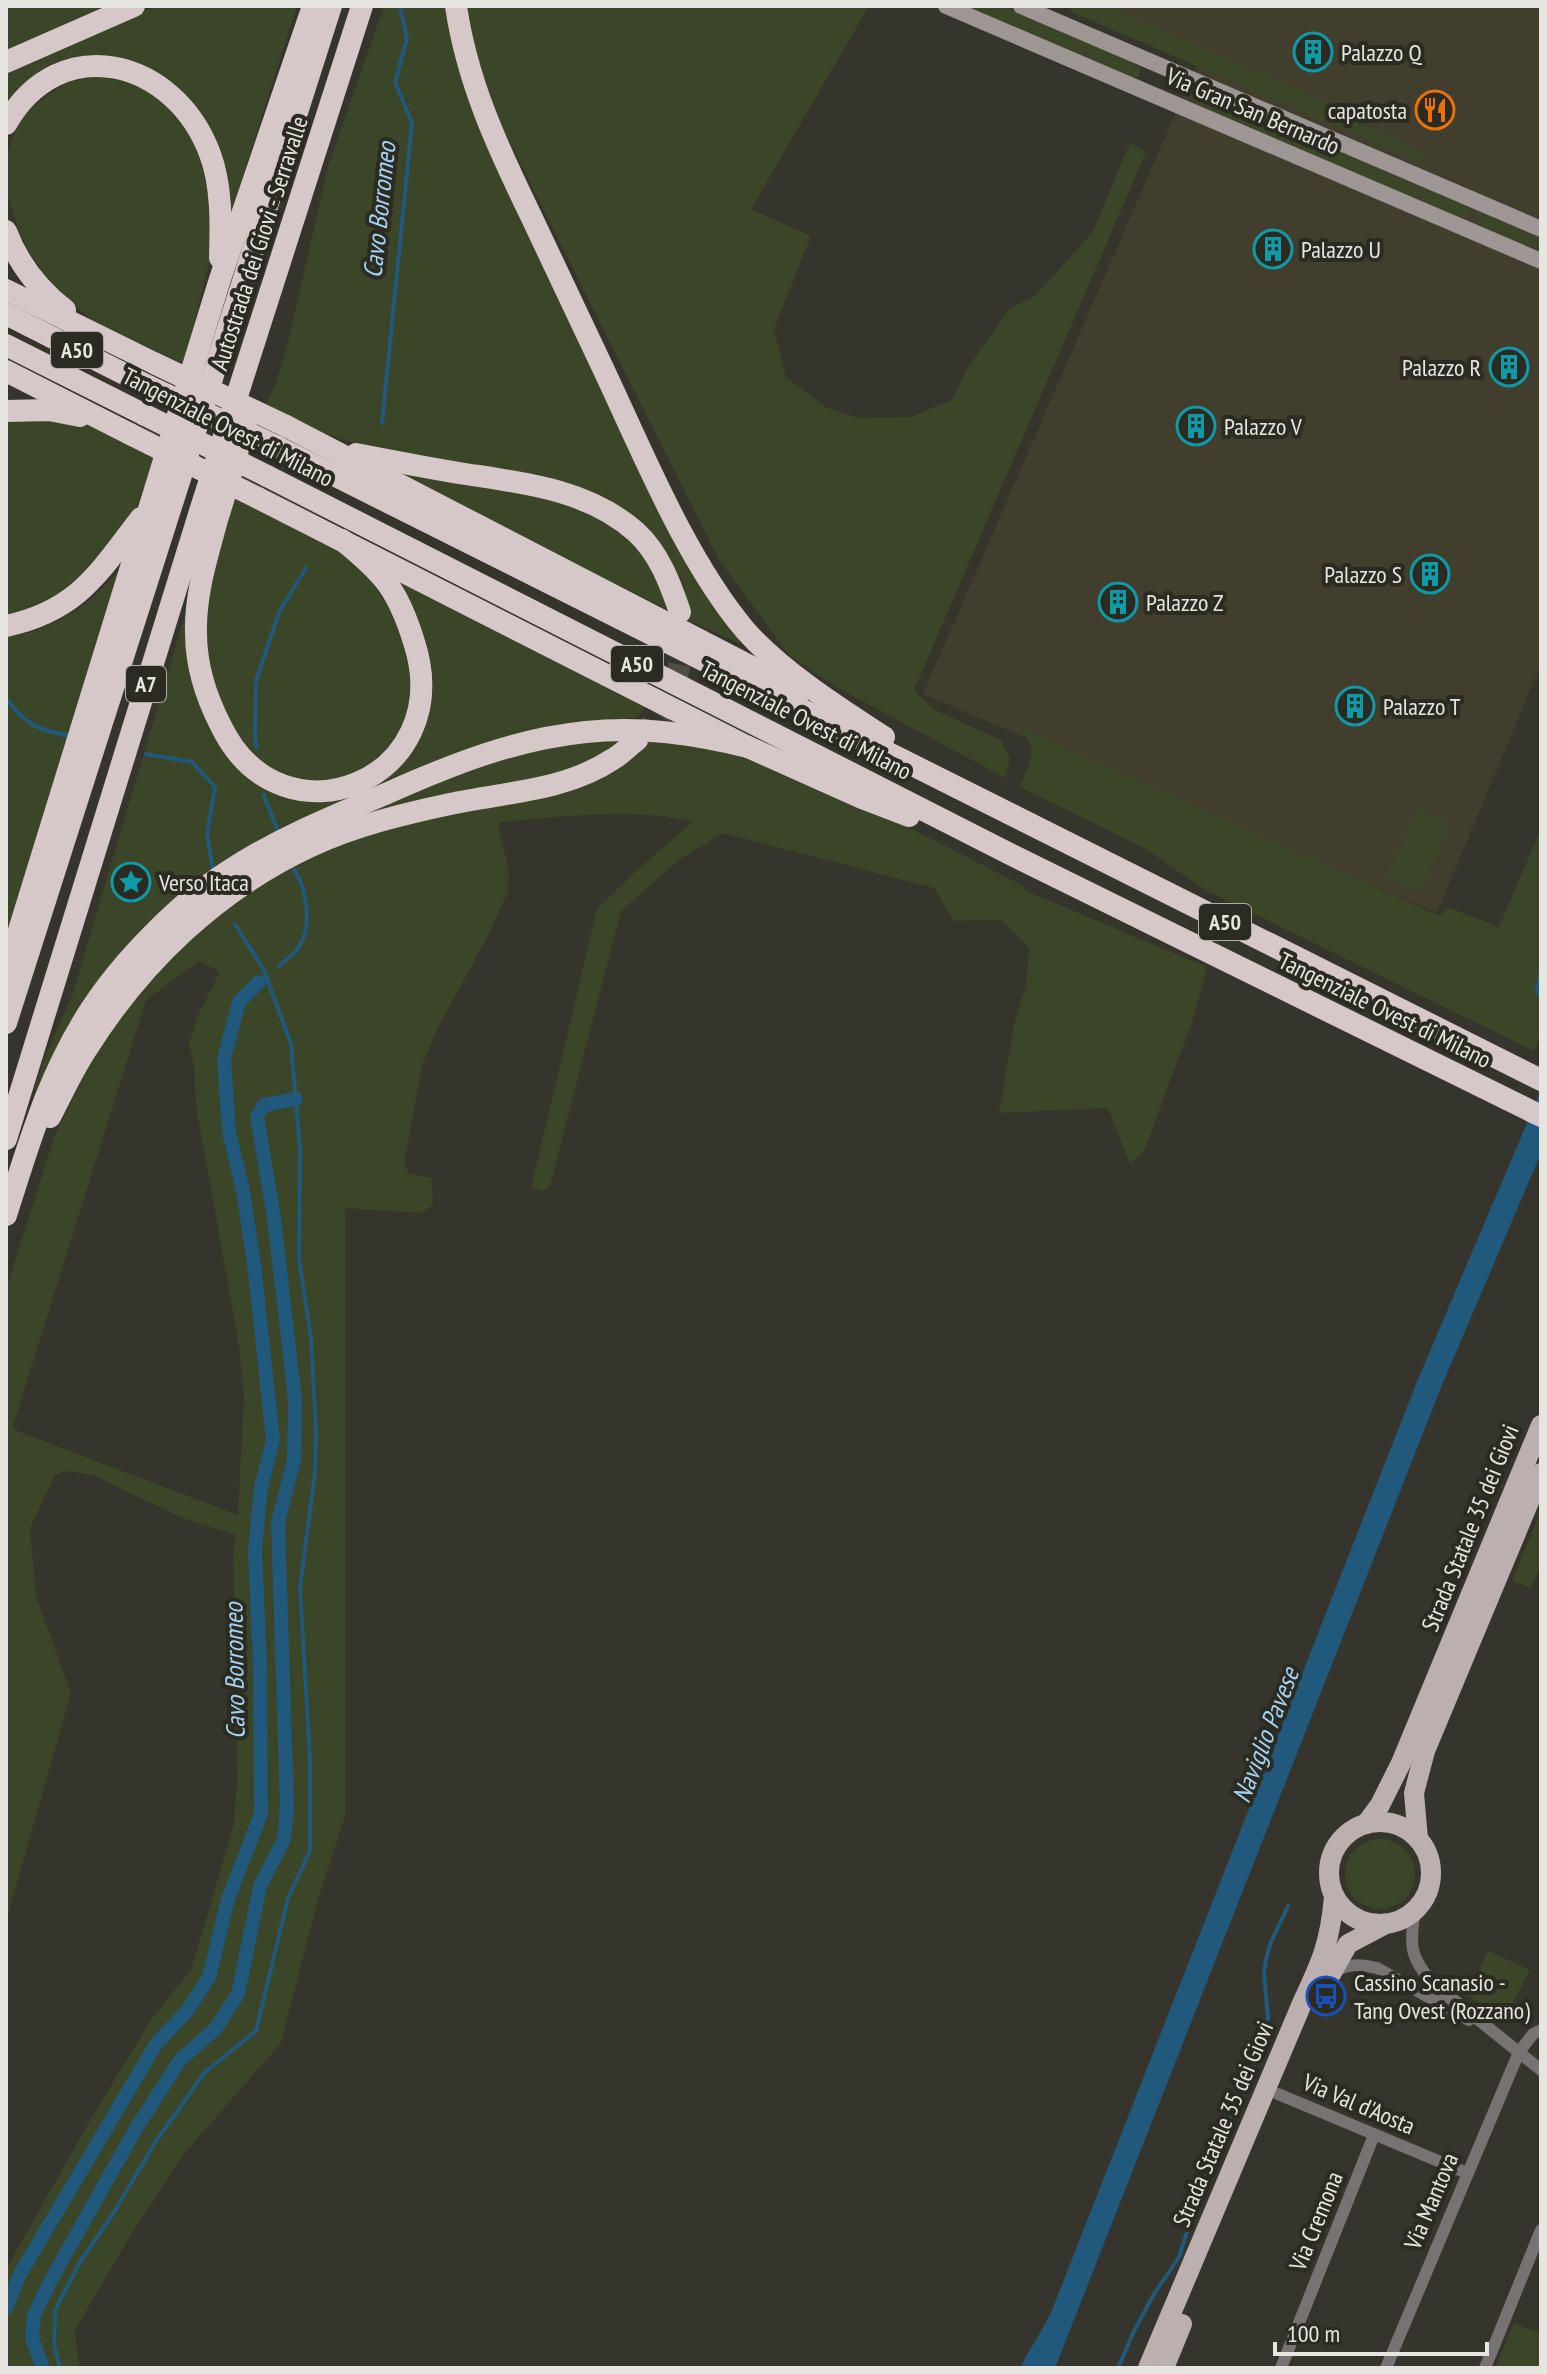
<svg xmlns="http://www.w3.org/2000/svg" width="1547" height="2374" font-family="'PT Sans Narrow',sans-serif">
<style>
.built{fill:#413e2e}
.green{fill:#3b4527;fill-rule:evenodd}
.water{fill:#20597c}
.lines{fill:none;stroke-linecap:round;stroke-linejoin:round}
.stream{stroke:#20597c;stroke-width:4}
.canal{stroke:#20597c;stroke-width:14}
.highway-tunnel{stroke:#504f46;stroke-width:22;stroke-dasharray:22 11;stroke-linecap:butt}
.street{stroke:#787273;stroke-width:12}
.secondary{stroke:#9e9595;stroke-width:16}
.primary{stroke:#bbafb0;stroke-width:20}
.highway{stroke:#d6c7c8;stroke-width:22}
.highway-bridge{stroke:#d6c7c8;stroke-width:22}
.labels{text-anchor:middle;dominant-baseline:central;stroke-width:8;stroke-linejoin:round;paint-order:stroke}
.shield{fill:#2c2b21;stroke:#aeada6;stroke-width:2}
.shield-label{font-size:22px;font-weight:bold;fill:#e6e5df}
.poi-label{font-size:24px;fill:#e6e5df;stroke:#2c2b21;text-anchor:start}
.street-label{font-size:24px;fill:#e6e5df;stroke:#2c2b21}
.water-label{font-size:26px;font-style:italic;fill:#a5d3f5;stroke:#2c2b21}
</style>
<rect width="100%" height="100%" fill="#36352b"/>
<!-- built -->
<polygon class="built" points="1062,6 1541,6 1541,664 1437,913 923,694 1196,66"/>
<!-- green -->
<g class="green">
<polygon points="6,6 112,6 6,51"/>
<polygon points="156,6 297,6 231,214 208,130 103,61 6,113 6,71"/>
<polygon points="384,6 448,6 451,29 742,639 740,644 686,619 629,514 354,443 323,433 264,407 274,388 287,347 328,166"/>
<polygon points="467,6 869,6 751,209 811,236 774,329 786,377 826,407 858,418 910,417 952,400 967,369 1010,308 1036,295 1092,233 1130,143 1146,152 914,690 935,710 1001,740 1010,759 1005,778 836,687 789,655 718,558 497,117 476,52"/>
<polygon points="964,6 1002,6 1126,59 1140,68 1139,76 1134,79"/>
<polygon points="1074,6 1106,6 1329,103 1342,109 1340,115 1425,152 1422,163 1071,12"/>
<polygon points="98,77 133,83 166,102 188,128 200,158 213,216 211,256 184,364 92,321 47,278 29,252 18,229 6,190 6,157 18,122 38,102 67,82"/>
<polygon points="1200,94 1208,95 1469,207 1464,219 1194,105 1194,98"/>
<polygon points="1480,211 1541,237 1541,252 1475,223"/>
<polygon points="13,418 90,423 157,454 129,526 113,547 53,602 6,616 6,420"/>
<path d="M395,471C425,476 455,481 485,486C540,495 603,503 640,549C655,568 661,588 668,610L394,473Z"/>
<polygon points="234,496 336,546 363,571 396,617 416,682 400,738 358,774 324,782 295,777 271,768 252,755 224,715 208,661 205,617 207,596"/>
<path d="M117,571L120,573L6,940V637C44,634 96,603 117,571Z"/>
<path d="M394,575L650,701L637,718L564,723L502,737L430,763L299,822L68,1028L36,1091L34,1090L43,1062L72,996L187,608C191,632 195,656 199,680C201,692 202,705 206,716C211,730 220,747 229,759C238,773 258,784 273,790C353,822 432,768 433,682C433,645 411,607 394,575Z"/>
<polygon points="1022,729 1440,916 1447,907 1499,927 1541,829 1541,1033 1534,1051 1205,890 1146,849 1020,787 1029,764 1032,748"/>
<polygon points="627,738 610,751 563,772 375,810 374,806 527,745"/>
<path d="M647,741L726,747L819,782L1022,885L1026,891L1207,967L1194,1016L1145,1149L1130,1164L1108,1108L999,1113L1015,1020L1026,986L1029,948L1002,920L954,921L934,888L723,833L680,859L621,911L550,1186L543,1191L531,1188L597,909L633,874L693,821C630,808 564,816 500,822L498,826L509,872L508,892L489,934L437,1029L422,1066L404,1164L409,1174L432,1178L433,1205L421,1213L345,1208V1816L317,1903L281,2043L183,2155L132,2233L75,2330L79,2368H6V2269L92,2117L152,2018L191,1970L234,1824L237,1780L233,1551L236,1535L180,1517L93,1475L67,1471L55,1475L30,1528L36,1596L71,1693L6,1921V1289L55,1135L105,1032L199,927L287,867L366,833L562,790ZM199,961L220,972L197,1018L189,1045L194,1064L196,1105L239,1346L244,1395L238,1515L12,1429L146,1000Z"/>
<polygon points="1417,809 1450,823 1421,892 1385,878"/>
<polygon points="1541,1511 1541,1565 1531,1588 1512,1581"/>
<circle cx="1380" cy="1874" r="35"/>
<polygon points="1488,1951 1530,1970 1503,2022 1468,1995"/>
<polygon points="1514,2323 1541,2334 1541,2368 1495,2368"/>
</g>
<!-- water -->
<path class="water" d="M1541,1090V1153L1440,1390L1055,2368H1020C1030,2348 1043,2330 1052,2310L1416,1384Z"/>
<g class="lines">
<!-- stream -->
<g class="stream">
<polyline points="382,423 412,123 395,82 407,39 400,6"/>
<path d="M6,698C26,726 37,729 70,736"/>
<polyline points="257,748 255,736 256,681 280,610 306,568"/>
<polyline points="146,754 192,762 215,787 207,834 213,870"/>
<polyline points="263,794 279,833"/>
<path d="M279,966C285,960 293,955 298,948C313,927 307,889 294,869"/>
<polyline points="1541,972 1537,990 1541,997"/>
<polyline points="60,2368 54,2346 55,2310 80,2262 111,2217 156,2141 205,2072 256,2031 288,1898 310,1851 310,1760 300,1587 315,1473 316,1430 311,1338 299,1259 300,1149 291,1044 263,968 235,924"/>
<polyline points="1118,2368 1134,2331 1154,2294 1179,2257 1199,2194 1258,2056 1268,2017 1264,1973 1266,1959 1271,1942 1288,1906"/>
</g>
<!-- canal -->
<g class="canal">
<polyline points="6,2308 19,2276 156,2044 187,2011 209,1977 228,1899 261,1814 260,1664 255,1551 261,1487 273,1440 254,1264 243,1191 229,1132 224,1059 239,1002 259,982"/>
<polyline points="43,2368 32,2338 34,2315 51,2280 135,2130 180,2060 216,2028 238,1994 260,1886 284,1839 287,1807 278,1522 294,1460 295,1400 274,1218 257,1117 264,1105 296,1099"/>
</g>
<!-- highway-tunnel -->
<path class="highway-tunnel" d="M637,740C666,712 685,674 681,633"/>
<!-- street -->
<g class="street">
<path d="M1415,1911C1409,1945 1410,1959 1434,1984L1541,2070"/>
<path d="M1332,1974C1346,1963 1360,1964 1377,1968L1469,2020"/>
<polyline points="1278,2094 1467,2173"/>
<polyline points="1281,2368 1374,2135"/>
<polyline points="1386,2368 1519,2052 1533,2034 1541,2030"/>
<polyline points="1485,2368 1541,2230"/>
</g>
<!-- secondary -->
<g class="secondary">
<polyline points="946,6 1541,261"/>
<polyline points="1021,6 1541,229"/>
</g>
<!-- primary -->
<g class="primary">
<circle cx="1380" cy="1873" r="51"/>
<polyline points="1366,1824 1380,1805 1401,1763 1541,1425"/>
<polyline points="1418,1839 1414,1793 1425,1751 1541,1473"/>
<polyline points="1327,1981 1348,1944 1384,1925"/>
<path d="M1148,2368L1303,2001C1322,1961 1330,1942 1334,1897"/>
<polyline points="1164,2368 1182,2324"/>
</g>
<!-- highway -->
<g class="highway">
<path d="M456,6C467,82 498,148 531,216C554,265 578,315 601,364C641,448 685,559 745,630C780,670 839,708 884,737"/>
<polyline points="6,62 134,6"/>
<path d="M6,124C60,29 175,59 210,154C222,186 221,224 220,258"/>
<path d="M6,231C18,263 38,289 65,310"/>
<polyline points="6,290 156,364"/>
<polyline points="6,314 148,386"/>
<polyline points="6,345 145,415"/>
<polyline points="6,371 130,434"/>
<polyline points="6,411 49,410 80,416"/>
<path d="M248,415C238,450 228,485 217,520C207,557 195,594 196,633C196,666 206,697 221,726C282,852 459,780 414,642C398,590 384,574 342,540"/>
<polyline points="286,426 800,692"/>
<polyline points="278,447 1541,1080"/>
<path d="M356,454C392,461 428,468 465,474C525,483 589,490 636,532C659,553 670,583 680,612"/>
<polyline points="267,476 1008,853 1541,1116"/>
<polyline points="258,498 748,747 862,798 909,816"/>
<path d="M6,626C78,611 99,572 141,518"/>
<polyline points="7,969 220,279 313,6"/>
<polyline points="6,1023 331,6"/>
<path d="M50,1117C62,1094 73,1069 88,1047C142,962 218,889 311,846C354,826 403,814 450,804C505,792 565,791 613,759C622,754 629,746 637,740"/>
<polyline points="6,1139 201,508 362,6"/>
<path d="M6,1215C30,1141 48,1075 91,1009C122,961 179,903 227,872C278,838 334,816 390,792C453,764 516,739 586,732C641,726 694,734 748,747"/>
</g>
<!-- highway-bridge -->
<g class="highway-bridge">
<polyline points="156,364 286,426"/>
<polyline points="148,386 278,447"/>
<polyline points="145,415 267,476"/>
<polyline points="130,434 258,498"/>
</g>
</g>
<!-- icons -->
<defs>
<g id="building-ring" transform="scale(2)"><circle r="9.5" fill="#2c2b21" stroke="#0f9aa8" stroke-width="1.5"/><path d="M-4-6H4V6H1V3H-1V6H-4ZM-2.5-4.3h1.7v1.8h-1.7ZM.8-4.3h1.7v1.8H.8ZM-2.5-1h1.7V.8h-1.7ZM.8-1h1.7V.8H.8Z" fill="#0f9aa8"/></g>
<g id="restaurant-ring" transform="scale(2)"><circle r="9.5" fill="#2c2b21" stroke="#e8710a" stroke-width="1.5"/><path d="M-5-6h1v4h1v-4h1v4h1v-4h1v5L-1.5 .5V6h-2V.5L-5-1ZM5-6V6H3V1.5H1.5Q1.5-4 5-6Z" fill="#e8710a"/></g>
<g id="sight-ring" transform="scale(2)"><circle r="9.5" fill="#2c2b21" stroke="#0f9aa8" stroke-width="1.5"/><path d="M0-6L1.8-2.2L6-1.7L2.9 1.2L3.7 5.4L0 3.3L-3.7 5.4L-2.9 1.2L-6-1.7L-1.8-2.2Z" fill="#0f9aa8"/></g>
<g id="bus-ring" transform="scale(2)"><circle r="9.5" fill="#2c2b21" stroke="#1a4fb4" stroke-width="1.5"/><path d="M-5-6H5V4H4V6H2V4H-2V6H-4V4H-5ZM-3.5-4V0h7V-4ZM-3.5 1.2v1.5H-2V1.2ZM2 1.2v1.5H3.5V1.2Z" fill="#1a4fb4"/></g>
</defs>
<g fill-rule="evenodd">
<use href="#building-ring" x="1313" y="52"/>
<use href="#restaurant-ring" x="1435" y="110"/>
<use href="#building-ring" x="1273" y="249"/>
<use href="#building-ring" x="1509" y="367"/>
<use href="#building-ring" x="1196" y="426"/>
<use href="#building-ring" x="1430" y="574"/>
<use href="#building-ring" x="1118" y="602"/>
<use href="#building-ring" x="1355" y="706"/>
<use href="#sight-ring" x="131" y="882"/>
<use href="#bus-ring" x="1326" y="1996"/>
</g>
<g class="labels">
<!-- shield labels -->
<g class="shield">
<rect x="51" y="332" width="52" height="36" rx="6"/>
<rect x="611" y="646" width="52" height="36" rx="6"/>
<rect x="126" y="666" width="40" height="36" rx="6"/>
<rect x="1199" y="904" width="52" height="36" rx="6"/>
</g>
<g class="shield-label">
<text x="77" y="350">A50</text>
<text x="637" y="664">A50</text>
<text x="146" y="684">A7</text>
<text x="1225" y="922">A50</text>
</g>
<!-- poi labels -->
<g class="poi-label">
<text x="1341" y="52">Palazzo Q</text>
<text x="1407" y="110" text-anchor="end">capatosta</text>
<text x="1301" y="249">Palazzo U</text>
<text x="1481" y="367" text-anchor="end">Palazzo R</text>
<text x="1224" y="426">Palazzo V</text>
<text x="1402" y="574" text-anchor="end">Palazzo S</text>
<text x="1146" y="602">Palazzo Z</text>
<text x="1383" y="706">Palazzo T</text>
<text x="159" y="882">Verso Itaca</text>
<text x="1354" y="1982">Cassino Scanasio -<tspan x="1354" dy="28">Tang Ovest (Rozzano)</tspan></text>
</g>
<!-- street labels -->
<g class="street-label">
<text transform="translate(1253 111) rotate(23)">Via Gran San Bernardo</text>
<text transform="translate(259 243) rotate(-72)">Autostrada dei Giovi - Serravalle</text>
<text transform="translate(228 427) rotate(27)">Tangenziale Ovest di Milano</text>
<text transform="translate(806 720) rotate(27)">Tangenziale Ovest di Milano</text>
<text transform="translate(1385 1010) rotate(26)">Tangenziale Ovest di Milano</text>
<text transform="translate(1470 1528) rotate(-68)">Strada Statale 35 dei Giovi</text>
<text transform="translate(1359 2104) rotate(23)">Via Val d'Aosta</text>
<text transform="translate(1223 2124) rotate(-67)">Strada Statale 35 dei Giovi</text>
<text transform="translate(1431 2201) rotate(-67)">Via Mantova</text>
<text transform="translate(1316 2221) rotate(-68)">Via Cremona</text>
</g>
<!-- water labels -->
<g class="water-label">
<text transform="translate(379 210) rotate(-84)">Cavo Borromeo</text>
<text transform="translate(234 1671) rotate(-91)">Cavo Borromeo</text>
<text transform="translate(1265 1735) rotate(-69)">Naviglio Pavese</text>
</g>
</g>
<!-- border -->
<rect width="1547" height="2374" fill="none" stroke="#e6e5df" stroke-width="16"/>
<!-- scale -->
<path d="M1275 2342v12h212v-12" fill="none" stroke="#e6e5df" stroke-width="4"/>
<text x="1287" y="2342" font-size="24" fill="#e6e5df" stroke="#2c2b21" stroke-width="6" paint-order="stroke">100 m</text>
</svg>
